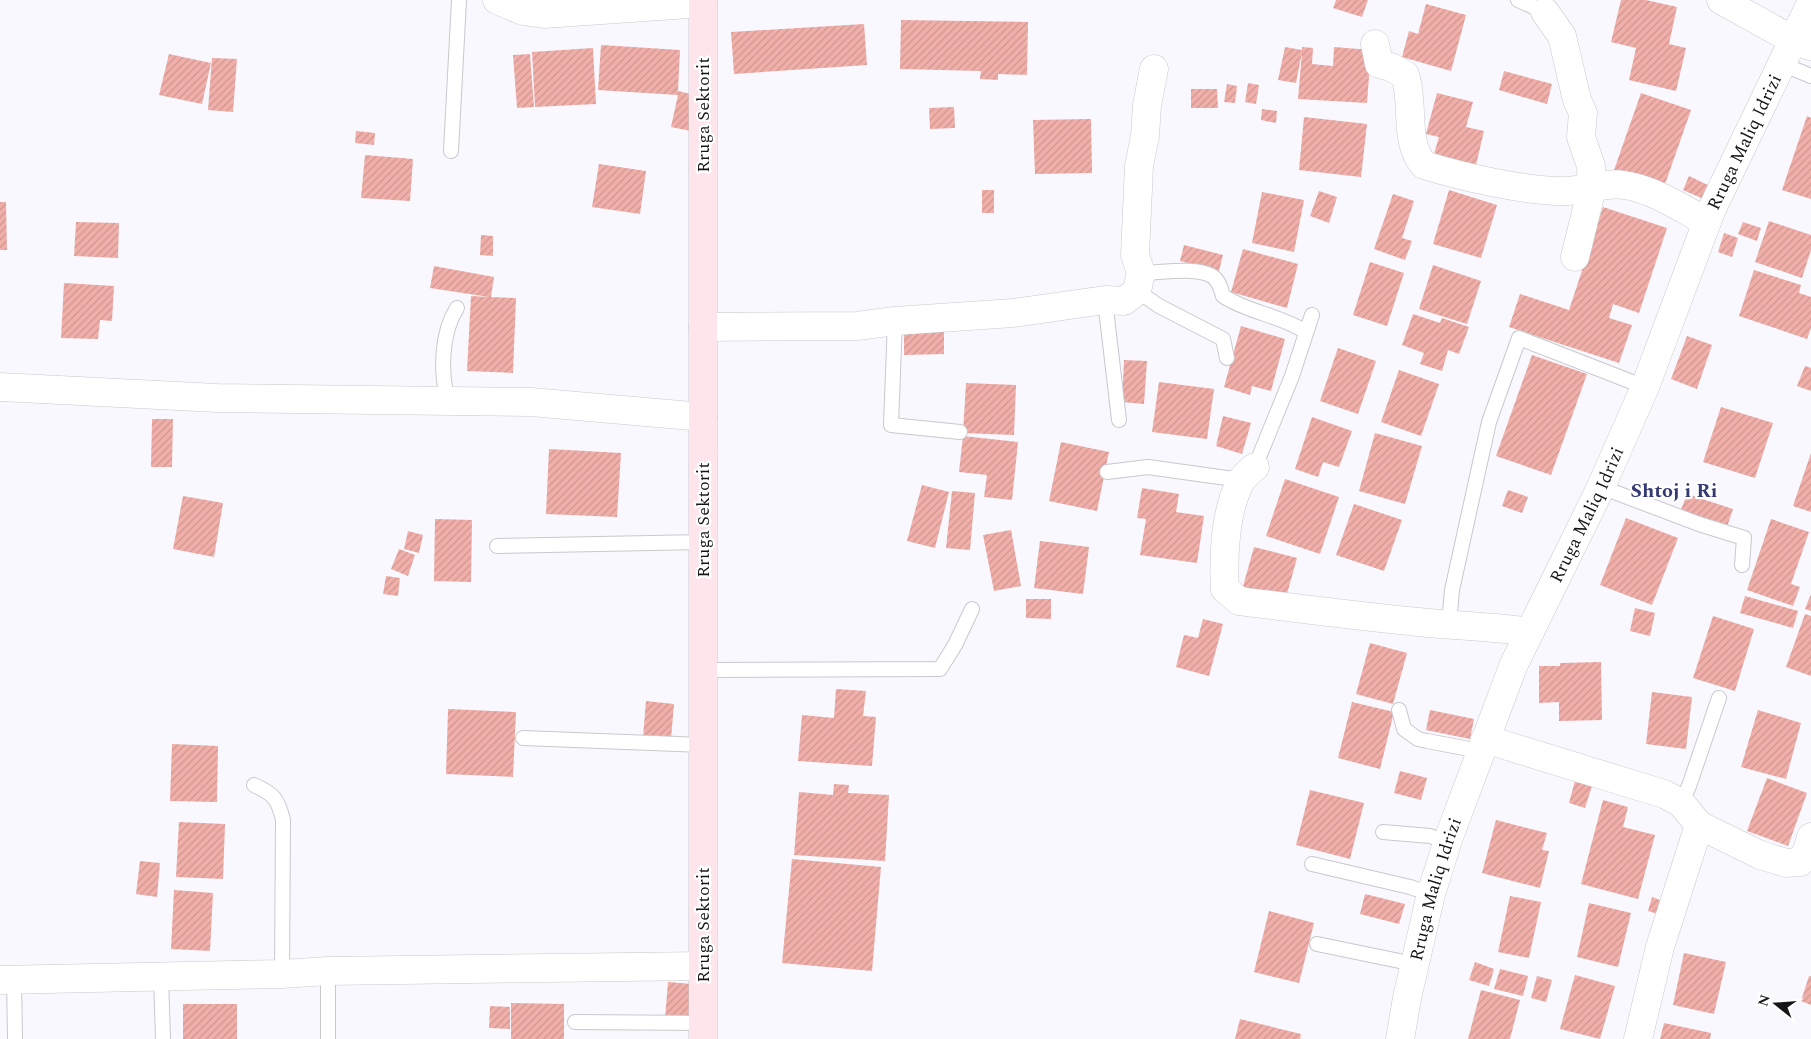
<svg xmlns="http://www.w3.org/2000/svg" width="1811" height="1039" font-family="Spectral,serif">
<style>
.building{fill:url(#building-hatch)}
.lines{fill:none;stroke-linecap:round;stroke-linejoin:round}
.lane-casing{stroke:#c9c8ce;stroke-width:16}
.street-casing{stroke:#c9c8ce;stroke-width:29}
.secondary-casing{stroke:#c9c8ce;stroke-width:29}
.lane{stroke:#fff;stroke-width:14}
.street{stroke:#fff;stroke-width:28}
.secondary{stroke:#fee5eb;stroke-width:28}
.labels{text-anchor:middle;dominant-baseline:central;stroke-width:4.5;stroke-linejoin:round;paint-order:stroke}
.street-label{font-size:18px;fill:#161618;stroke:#fff}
.quarter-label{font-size:20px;font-weight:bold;fill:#353974;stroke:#fff}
</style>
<defs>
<pattern id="building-hatch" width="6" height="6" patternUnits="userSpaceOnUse" patternTransform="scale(1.25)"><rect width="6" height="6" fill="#f1afa9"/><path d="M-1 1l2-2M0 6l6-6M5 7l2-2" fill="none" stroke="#ce9691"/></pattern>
</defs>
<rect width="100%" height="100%" fill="#f9f8fe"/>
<!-- building -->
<g class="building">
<polygon points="1336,0 1368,0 1362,17 1333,8"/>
<polygon points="1621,0 1646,0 1677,7 1669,44 1686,48 1676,91 1629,80 1636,48 1611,42"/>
<polygon points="1426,4 1466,15 1451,71 1402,57 1409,31 1418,34"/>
<polygon points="901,20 1028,22 1027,75 998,74 998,80 980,79 981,71 900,69"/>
<polygon points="864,24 867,65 734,74 731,32"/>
<polygon points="601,45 680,50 678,91 699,96 691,131 671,127 678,95 598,90"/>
<polygon points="1285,47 1302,50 1302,47 1313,48 1312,64 1333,66 1334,47 1371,50 1367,103 1298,99 1302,52 1296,83 1278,80"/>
<polygon points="593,48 596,104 535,107 532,52"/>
<polygon points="169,54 211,63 202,104 159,95"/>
<polygon points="530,54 534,107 517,108 513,55"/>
<polygon points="212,58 237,59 233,112 208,110"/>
<polygon points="1504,71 1552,84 1547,104 1499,90"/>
<polygon points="1248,83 1259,85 1256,104 1245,102"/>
<polygon points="1227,84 1237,86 1235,103 1224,102"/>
<polygon points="1191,89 1217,89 1218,108 1191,108"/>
<polygon points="1437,93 1473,102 1466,127 1484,131 1476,165 1434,154 1439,137 1426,134"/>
<polygon points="1641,93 1691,110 1664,187 1614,170"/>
<polygon points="954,107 955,128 930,129 929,108"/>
<polygon points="1262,109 1277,111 1276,123 1261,120"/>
<polygon points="1807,116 1811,118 1811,199 1782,190"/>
<polygon points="1304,117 1367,124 1361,177 1299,170"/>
<polygon points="1091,119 1092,173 1035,174 1033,120"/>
<polygon points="356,131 375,133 374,145 355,143"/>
<polygon points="365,155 413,159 410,201 361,198"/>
<polygon points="599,164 646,171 640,214 592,207"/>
<polygon points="1689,176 1712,187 1706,200 1683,190"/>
<rect x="982" y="190" width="12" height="23"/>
<polygon points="1449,190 1497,205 1481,258 1433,244"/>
<polygon points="1319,191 1337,197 1329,223 1310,216"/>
<polygon points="1262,192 1304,200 1294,252 1252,243"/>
<polygon points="1393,194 1414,201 1402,238 1412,241 1405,260 1374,249"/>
<polygon points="0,202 6,202 7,250 0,250"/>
<polygon points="1603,207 1667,228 1639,313 1613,304 1609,318 1632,325 1619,363 1509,327 1520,294 1569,310"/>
<polygon points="1769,221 1811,235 1811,250 1802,278 1755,262"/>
<polygon points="76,222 119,223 118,258 74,256"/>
<polygon points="1743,222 1761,228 1757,241 1738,234"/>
<polygon points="1724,233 1738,238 1732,257 1718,252"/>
<polygon points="481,235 493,236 493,256 480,255"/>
<polygon points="1184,245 1223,255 1219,271 1180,261"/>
<polygon points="1243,249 1298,264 1287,308 1231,292"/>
<polygon points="1370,262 1404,273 1387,326 1353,315"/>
<polygon points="1433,265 1481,281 1467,324 1419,309"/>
<polygon points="434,266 494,277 491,297 516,298 513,373 467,371 471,296 489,297 430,288"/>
<polygon points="1754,270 1801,285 1799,293 1811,297 1811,328 1807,339 1739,316"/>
<polygon points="64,283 114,286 112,321 100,320 98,339 61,338"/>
<polygon points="1413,314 1440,323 1442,318 1469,327 1459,354 1448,350 1442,371 1420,364 1424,353 1402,345"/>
<polygon points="1241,326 1285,339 1271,391 1252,386 1250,395 1224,387"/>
<polygon points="904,329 944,329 944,354 904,355"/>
<polygon points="1687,336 1712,345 1697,389 1671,379"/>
<polygon points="1338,348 1376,361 1358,414 1320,401"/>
<polygon points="1532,355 1587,374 1551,475 1496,456"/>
<polygon points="1124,360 1147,361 1144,404 1122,402"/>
<polygon points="1805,366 1811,368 1811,391 1797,386"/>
<polygon points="1399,370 1439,384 1421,436 1381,422"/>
<polygon points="1159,382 1214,389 1207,439 1152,432"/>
<polygon points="966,383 1016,385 1014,435 963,433"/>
<polygon points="1721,407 1773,423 1755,478 1703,462"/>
<polygon points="1223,416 1251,423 1242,454 1216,446"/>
<polygon points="1312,417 1352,431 1339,467 1323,462 1318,477 1295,469"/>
<polygon points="152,419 173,419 172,467 151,467"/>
<polygon points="1375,433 1422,446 1405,504 1359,491"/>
<polygon points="963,436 1018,442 1012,500 984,497 987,475 959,472"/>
<polygon points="1061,442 1109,452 1097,511 1049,501"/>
<polygon points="549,449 621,453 617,517 546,514"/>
<polygon points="1811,453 1811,512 1793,506"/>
<polygon points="1285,479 1339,497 1320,554 1266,536"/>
<polygon points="922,485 949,492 935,548 907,541"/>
<polygon points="1142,488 1179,494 1176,512 1204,516 1197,563 1140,555 1146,519 1137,518"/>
<polygon points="1508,490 1528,497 1522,513 1502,506"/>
<polygon points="952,491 975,493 970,550 946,548"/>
<polygon points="1687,494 1733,509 1726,530 1679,515"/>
<polygon points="183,496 223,503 214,557 173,549"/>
<polygon points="1354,504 1402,520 1384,571 1336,555"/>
<polygon points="1626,518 1678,538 1652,605 1600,585"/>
<polygon points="435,519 472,520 471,582 434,581"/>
<polygon points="1771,519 1809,532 1791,584 1800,587 1793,606 1747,590"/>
<polygon points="1011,530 1021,586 994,591 983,535"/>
<polygon points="408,531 423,535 419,553 404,549"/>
<polygon points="1040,541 1089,547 1083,594 1034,588"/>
<polygon points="1254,547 1297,558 1285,601 1242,590"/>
<polygon points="399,549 415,555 408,576 391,569"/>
<polygon points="386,576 400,578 398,596 383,594"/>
<polygon points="1811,594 1811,611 1805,609"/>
<polygon points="1745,596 1798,611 1793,628 1740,613"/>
<polygon points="1026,599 1051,599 1051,619 1026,618"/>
<polygon points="1635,608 1655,613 1650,636 1630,631"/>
<polygon points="1805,614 1811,616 1811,676 1786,667"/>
<polygon points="1713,616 1754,629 1735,691 1693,678"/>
<polygon points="1203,619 1223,624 1209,676 1176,667 1184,635 1198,638"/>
<polygon points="1370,643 1407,653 1393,704 1356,694"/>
<polygon points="1601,662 1602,720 1559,721 1559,702 1539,703 1539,666 1560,666 1560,663"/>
<polygon points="836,689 866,691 863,716 876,717 872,766 798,761 802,715 834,718"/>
<polygon points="1652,692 1692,697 1686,749 1646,744"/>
<polygon points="646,701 674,704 671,739 643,737"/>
<polygon points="1352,702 1394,712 1380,769 1338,758"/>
<polygon points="448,709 516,712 513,777 446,774"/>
<polygon points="1430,710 1474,719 1470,739 1426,730"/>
<polygon points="1758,710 1801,723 1786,779 1741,767"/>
<polygon points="172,744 218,746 217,802 170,801"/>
<polygon points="1400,771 1427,778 1421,800 1394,793"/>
<polygon points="1767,778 1807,793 1788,846 1747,831"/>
<polygon points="1575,781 1592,786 1585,808 1569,803"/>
<polygon points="834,784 849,785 848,793 889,795 885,861 794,855 799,792 833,795"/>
<polygon points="1310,790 1364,803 1350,859 1296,845"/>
<polygon points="1603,800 1628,807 1623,827 1655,835 1638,899 1581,884"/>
<polygon points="1496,820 1547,833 1542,850 1549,851 1540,888 1482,873"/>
<polygon points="179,822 225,824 223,879 176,877"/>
<polygon points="792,859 881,867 872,971 782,963"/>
<polygon points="140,861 160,863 157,897 136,894"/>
<polygon points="174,890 213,893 210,951 171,949"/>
<polygon points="1365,894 1405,904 1399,924 1360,914"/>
<polygon points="1510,896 1541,902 1529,958 1498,952"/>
<polygon points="1652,897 1665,902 1661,915 1648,911"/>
<polygon points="1589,903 1631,913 1618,967 1577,957"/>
<polygon points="1269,911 1314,923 1299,983 1254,972"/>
<polygon points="1684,953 1726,962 1714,1014 1673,1005"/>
<polygon points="1475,962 1494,969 1489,986 1469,980"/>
<polygon points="1500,969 1528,976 1523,996 1494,989"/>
<polygon points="1575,975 1615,986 1600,1039 1560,1029"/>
<polygon points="1537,976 1552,980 1546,1002 1531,998"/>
<polygon points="1809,976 1811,976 1811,1005 1801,1001"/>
<polygon points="668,982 692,984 688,1021 665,1019"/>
<polygon points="1481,990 1520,1000 1510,1039 1468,1039"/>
<polygon points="511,1003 564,1004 564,1039 511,1039"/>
<rect x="183" y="1004" width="54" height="35"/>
<polygon points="490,1006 510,1007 510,1029 489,1028"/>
<polygon points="1240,1019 1301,1034 1300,1039 1235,1039"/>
<polygon points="1664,1023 1711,1033 1710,1039 1660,1039"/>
</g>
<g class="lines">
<!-- lane casing -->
<g class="lane-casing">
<g id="lane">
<polyline points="1518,0 1545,12"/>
<polyline points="1782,64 1811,76"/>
<polyline points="451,151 459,0"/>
<path d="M1141,273C1159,273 1195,266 1212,276C1219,280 1221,289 1223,296C1249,313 1280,315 1306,332"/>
<polyline points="1137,291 1159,306 1223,339 1227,358"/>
<polyline points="1105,300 1119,420"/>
<polyline points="895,321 891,425 960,432"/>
<path d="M448,400C440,373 441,333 457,308"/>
<polyline points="1255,467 1292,376 1312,315"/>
<polyline points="1107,472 1148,467 1241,480"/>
<polyline points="1601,487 1699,524 1744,538 1742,565"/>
<polyline points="497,546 703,542"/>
<polyline points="1449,624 1452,590 1489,422 1519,338 1645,387"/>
<polyline points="703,670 940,669 955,645 972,609"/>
<polyline points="1399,710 1404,729 1418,739 1427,741 1480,751"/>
<polyline points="523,738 703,745"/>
<path d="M254,785C274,794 278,799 283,820L282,974"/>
<polyline points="1681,803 1689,786 1719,698"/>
<polyline points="1383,832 1430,836 1447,842"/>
<polyline points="1312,864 1410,887 1431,894"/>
<polyline points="1317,944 1414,964"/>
<polyline points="328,971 328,1039"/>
<polyline points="161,977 163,1039"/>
<polyline points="14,980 15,1039"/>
<polyline points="575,1022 703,1023"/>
</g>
</g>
<!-- street casing -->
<g class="street-casing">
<g id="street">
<polyline points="497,0 523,11 544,14 703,3"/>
<polyline points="1721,0 1793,40 1810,46"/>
<polyline points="1545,12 1562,36 1577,100 1583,113 1581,137 1591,166 1592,188 1575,257"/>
<path d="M1375,44L1379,64L1391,67L1405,75C1415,104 1403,141 1424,165C1462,177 1528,192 1567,191C1586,190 1604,182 1624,185C1653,189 1681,208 1707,222"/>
<polyline points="703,327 857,326 895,321 1013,313 1105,300 1124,301 1137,291 1141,273 1135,255 1139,166 1145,136 1147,105 1154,69"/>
<polyline points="0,387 217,398 531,402 703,417"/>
<path d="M1255,467C1250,471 1244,476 1241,481C1225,510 1223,557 1225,589L1239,601C1302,609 1364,617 1428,623C1462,626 1496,627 1530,632"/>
<polyline points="1485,739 1664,794 1681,803 1699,825 1760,855 1786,863 1800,862 1807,851 1811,837"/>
<polyline points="0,980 282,974 328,971 703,966"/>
<path id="s1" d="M1400,1039L1407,998L1431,894L1449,837L1514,664L1601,487L1645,387L1711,211L1811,3"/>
<polyline points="1638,1039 1660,947 1699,825"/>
</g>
</g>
<!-- secondary casing -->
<g class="secondary-casing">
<polyline id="secondary" points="703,1039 703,0"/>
</g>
<!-- lane -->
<use href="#lane" class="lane"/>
<!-- street -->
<use href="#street" class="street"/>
<!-- secondary -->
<use href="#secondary" class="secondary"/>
</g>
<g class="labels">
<!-- street labels -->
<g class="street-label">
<text transform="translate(703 115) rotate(-90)">Rruga Sektorit</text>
<text stroke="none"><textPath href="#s1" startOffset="964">Rruga Maliq Idrizi</textPath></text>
<text stroke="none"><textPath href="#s1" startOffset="559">Rruga Maliq Idrizi</textPath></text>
<text transform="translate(703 520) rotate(-90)">Rruga Sektorit</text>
<text stroke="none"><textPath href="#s1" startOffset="154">Rruga Maliq Idrizi</textPath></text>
<text transform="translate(703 925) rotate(-90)">Rruga Sektorit</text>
</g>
<!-- quarter labels -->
<g class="quarter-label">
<text x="1674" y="491">Shtoj i Ri</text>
</g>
</g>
<!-- north arrow -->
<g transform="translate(1776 1004) rotate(287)" stroke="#ffffff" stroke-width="4" paint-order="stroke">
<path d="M0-4L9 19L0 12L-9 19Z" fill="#161618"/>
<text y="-8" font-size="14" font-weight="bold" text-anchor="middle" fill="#161618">N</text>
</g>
</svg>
